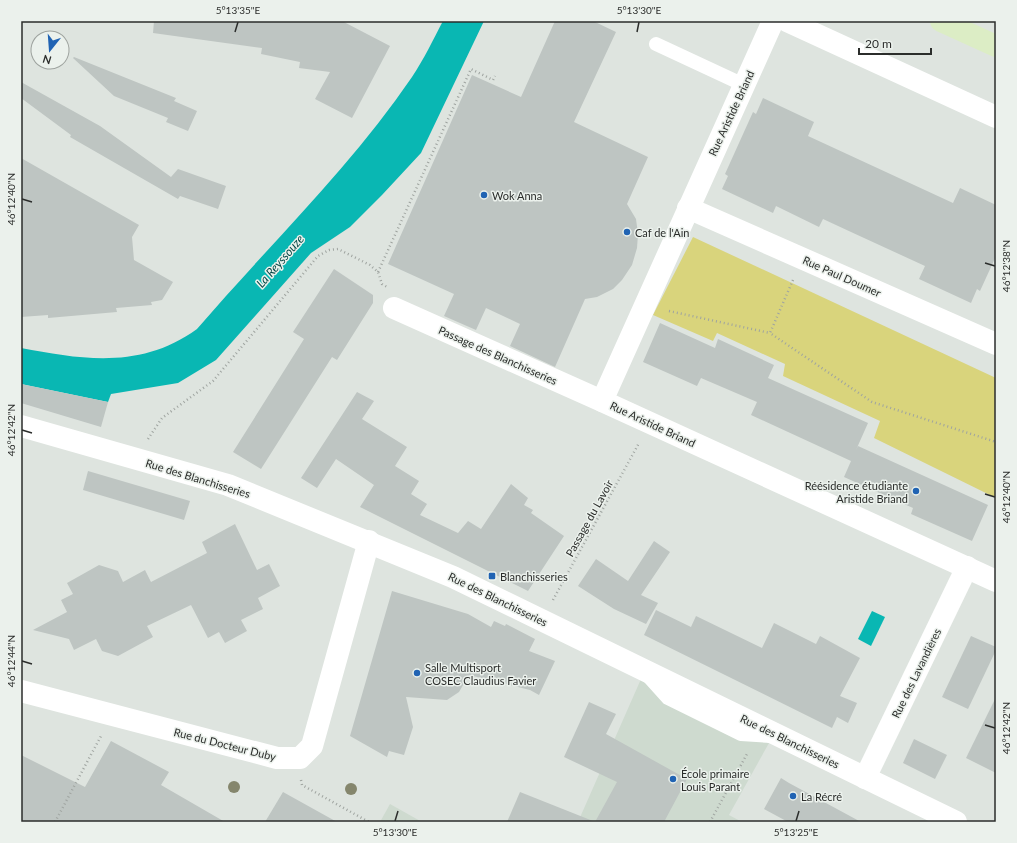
<svg xmlns="http://www.w3.org/2000/svg" width="1017" height="843" font-family="Lato,sans-serif">
<style>
.built{fill:#cedacf}
.green{fill:#d9d47c}
.water{fill:#09b7b3}
.building{fill:#bec5c2}
.lines{fill:none;stroke-linecap:round;stroke-linejoin:round}
.path{stroke:#9fa4a0;stroke-width:2.5;stroke-dasharray:1 3;stroke-linecap:butt}
.lane{stroke:#fff;stroke-width:14}
.street{stroke:#fff;stroke-width:22}
.primary{stroke:#dcedc5;stroke-width:22}
.tree{fill:#85866d}
.ticks{fill:none;stroke:#2b2d2b;stroke-width:1.5}
.poi-dot{fill:#2063b3;stroke:#ebf1ec;stroke-width:1.5}
.labels{text-anchor:middle;dominant-baseline:central;stroke-width:3;stroke-linejoin:round;paint-order:stroke}
.street-label{font-size:11px;fill:#2b2d2b;stroke:#ebf1ec}
.poi-label{font-size:11px;fill:#2b2d2b;stroke:#ebf1ec;text-anchor:start}
.water-label{font-size:12px;font-style:italic;fill:#044745;stroke:#ebf1ec}
.neatline{fill:none;stroke:#2b2d2b;stroke-width:1.5}
.ticks-label{font-size:10px;text-anchor:middle;fill:#2b2d2b}
</style>
<rect width="100%" height="100%" fill="#dee4df"/>
<!-- built -->
<g class="built">
<polygon points="641,679 769,743 729,815 742,822 578,822"/>
<polygon points="390,804 422,822 380,822"/>
</g>
<!-- green -->
<polygon class="green" points="693,237 996,378 996,498 874,438 880,421 783,376 785,364 717,333 713,341 653,315"/>
<!-- water -->
<g class="water">
<path d="M443,21H484L421,153L382,195L350,227L311,253L216,360L178,383L111,394L108,402L21,384V348C84,360 142,369 197,329C269,245 350,168 412,77C424,59 433,40 443,21Z"/>
<polygon points="872,611 885,617 871,646 858,639"/>
</g>
<!-- building -->
<g class="building">
<polygon points="154,21 342,21 390,46 352,118 315,99 330,72 299,68 300,62 261,54 262,48 153,33"/>
<polygon points="555,21 593,21 616,32 574,122 648,157 627,204 636,219 638,234 637,248 632,265 622,280 613,289 597,297 585,299 555,367 510,346 520,324 486,308 476,330 444,316 454,294 388,264 472,75 521,97"/>
<polygon points="74,57 176,98 174,101 197,111 188,131 166,122 168,118 114,96 73,58"/>
<polygon points="21,82 100,126 171,177 178,169 226,186 218,209 180,196 178,199 70,137 71,135 21,98"/>
<polygon points="763,98 814,122 808,136 953,203 960,188 996,205 996,256 980,291 977,289 971,303 919,279 925,266 851,232 823,219 819,227 776,206 773,213 722,189 728,176 725,174 753,112 756,114"/>
<polygon points="21,158 139,225 132,237 134,260 173,282 162,300 151,302 152,305 116,308 117,312 48,318 48,315 21,317"/>
<polygon points="334,269 373,295 373,303 337,360 332,357 261,469 233,452 304,339 293,332"/>
<polygon points="660,323 715,348 718,339 774,365 768,378 868,423 856,450 858,446 988,505 972,541 911,514 913,508 844,477 851,461 751,415 757,402 701,378 697,386 643,362"/>
<polygon points="21,384 108,402 101,427 21,403"/>
<polygon points="357,392 374,401 362,419 407,447 395,466 419,481 411,494 427,504 420,515 458,533 468,521 481,529 511,484 528,498 524,505 533,510 531,513 564,536 528,591 360,507 374,485 336,459 317,488 301,478"/>
<polygon points="88,471 190,501 184,520 83,490"/>
<polygon points="235,524 257,570 269,564 280,586 258,598 263,609 241,620 247,631 225,643 219,632 208,638 191,605 147,626 153,637 118,656 102,651 96,639 74,650 69,639 33,630 67,612 61,600 73,594 67,583 99,565 118,571 123,582 145,570 151,582 207,553 202,542"/>
<polygon points="654,541 670,552 641,595 658,603 646,624 614,609 578,586 596,559 628,581"/>
<polygon points="392,591 468,614 491,627 494,621 505,626 506,624 535,639 529,651 555,661 539,695 530,690 469,675 459,692 447,700 406,697 413,727 404,755 389,751 387,757 350,736"/>
<polygon points="656,610 691,627 696,616 762,648 774,623 816,644 820,636 860,658 840,696 857,703 848,723 837,717 832,728 644,635"/>
<polygon points="971,636 996,647 996,650 968,709 942,697"/>
<polygon points="996,697 996,773 966,758"/>
<polygon points="589,702 616,714 606,734 687,779 664,822 595,822 617,782 564,757"/>
<polygon points="914,739 947,755 935,779 903,763"/>
<polygon points="111,741 169,772 161,785 225,822 21,822 21,755 85,787"/>
<polygon points="781,778 789,783 861,822 788,822 764,809"/>
<polygon points="283,792 337,822 265,822"/>
<polygon points="520,792 593,821 593,822 507,822"/>
</g>
<g class="lines">
<!-- path -->
<g class="path">
<polyline points="378,272 471,69 493,80 495,76"/>
<polyline points="793,280 770,333 872,402 996,442"/>
<polyline points="669,311 770,333"/>
<polyline points="148,439 162,418 213,381 318,256 329,250 338,249 370,265 378,272 382,284 387,287"/>
<polyline points="553,600 639,443"/>
<polyline points="301,780 302,785 369,822"/>
<polyline points="55,822 101,736"/>
<polyline points="710,822 747,754"/>
</g>
<!-- lane -->
<g class="lane">
<polyline points="656,44 744,85"/>
<polyline points="650,678 668,698 741,734 771,736"/>
</g>
<!-- street -->
<g class="street">
<polyline points="773,21 602,401 996,581"/>
<polyline points="787,21 996,117"/>
<polyline points="688,208 996,344"/>
<polyline points="394,308 602,401"/>
<polyline points="21,426 228,485 453,577 956,822"/>
<polyline points="21,691 277,758 300,758 312,746 369,541"/>
<polyline points="865,778 967,567"/>
</g>
<!-- primary -->
<polyline class="primary" points="941,21 996,46"/>
</g>
<!-- trees -->
<g class="tree">
<circle cx="234" cy="787" r="6"/>
<circle cx="351" cy="789" r="6"/>
</g>
<!-- ticks -->
<path class="ticks" d="M235,32L238,22M637,32L639,22M22,199L32,202M985,263L995,266M22,430L32,433M985,494L995,497M22,661L32,664M985,725L995,728M395,821L398,811M796,821L799,811"/>
<!-- markers -->
<g class="poi-dot">
<circle cx="484" cy="195" r="4"/>
<circle cx="627" cy="232" r="4"/>
<circle cx="916" cy="491" r="4"/>
<rect x="488" y="572" width="8" height="8" rx="2"/>
<circle cx="417" cy="673" r="4"/>
<circle cx="673" cy="779" r="4"/>
<circle cx="793" cy="796" r="4"/>
</g>
<g class="labels">
<!-- street labels -->
<g class="street-label">
<text transform="translate(731 113) rotate(-65)">Rue Aristide Briand</text>
<text transform="translate(842 276) rotate(24)">Rue Paul Doumer</text>
<text transform="translate(498 355) rotate(24)">Passage des Blanchisseries</text>
<text transform="translate(653 424) rotate(25)">Rue Aristide Briand</text>
<text transform="translate(198 478) rotate(17)">Rue des Blanchisseries</text>
<text transform="translate(589 518) rotate(-61)">Passage du Lavoir</text>
<text transform="translate(498 599) rotate(26)">Rue des Blanchisseries</text>
<text transform="translate(916 673) rotate(-64)">Rue des Lavandières</text>
<text transform="translate(790 741) rotate(26)">Rue des Blanchisseries</text>
<text transform="translate(225 744) rotate(14)">Rue du Docteur Duby</text>
</g>
<!-- poi labels -->
<g class="poi-label">
<text x="492" y="195">Wok Anna</text>
<text x="635" y="232">Caf de l'Ain</text>
<text x="908" y="485" text-anchor="end">Réésidence étudiante<tspan x="908" dy="13">Aristide Briand</tspan></text>
<text x="500" y="576">Blanchisseries</text>
<text x="425" y="667">Salle Multisport<tspan x="425" dy="13">COSEC Claudius Favier</tspan></text>
<text x="681" y="773">École primaire<tspan x="681" dy="13">Louis Parant</tspan></text>
<text x="801" y="796">La Récré</text>
</g>
<!-- water labels -->
<g class="water-label">
<text transform="translate(280 261) rotate(-49)">La Reyssouze</text>
</g>
</g>
<!-- border -->
<rect width="1017" height="843" fill="none" stroke="#ebf1ec" stroke-width="44"/>
<!-- north arrow -->
<g transform="translate(50 50) rotate(197)"><circle r="19" fill="#ebf1ec" stroke="#9ea39f"/>
<path d="M0-3L7 15L0 10L-7 15Z" fill="#2063b3"/>
<text y="-6" font-size="11" font-weight="bold" text-anchor="middle" fill="#2b2d2b">N</text>
</g>
<!-- scale -->
<path d="M859 48v6h72v-6" fill="none" stroke="#2b2d2b" stroke-width="2"/>
<text x="865" y="48" font-size="12" fill="#2b2d2b" stroke="#ebf1ec" stroke-width="3" paint-order="stroke">20 m</text>
<rect x="22" y="22" width="973" height="799" class="neatline"/>
<g class="ticks-label">
<text x="238" y="14">5°13'35"E</text>
<text x="639" y="14">5°13'30"E</text>
<text transform="translate(11 199) rotate(-90)" y="4">46°12'40"N</text>
<text transform="translate(1006 266) rotate(-90)" y="4">46°12'38"N</text>
<text transform="translate(11 430) rotate(-90)" y="4">46°12'42"N</text>
<text transform="translate(1006 497) rotate(-90)" y="4">46°12'40"N</text>
<text transform="translate(11 661) rotate(-90)" y="4">46°12'44"N</text>
<text transform="translate(1006 728) rotate(-90)" y="4">46°12'42"N</text>
<text x="395" y="836">5°13'30"E</text>
<text x="796" y="836">5°13'25"E</text>
</g>
</svg>
